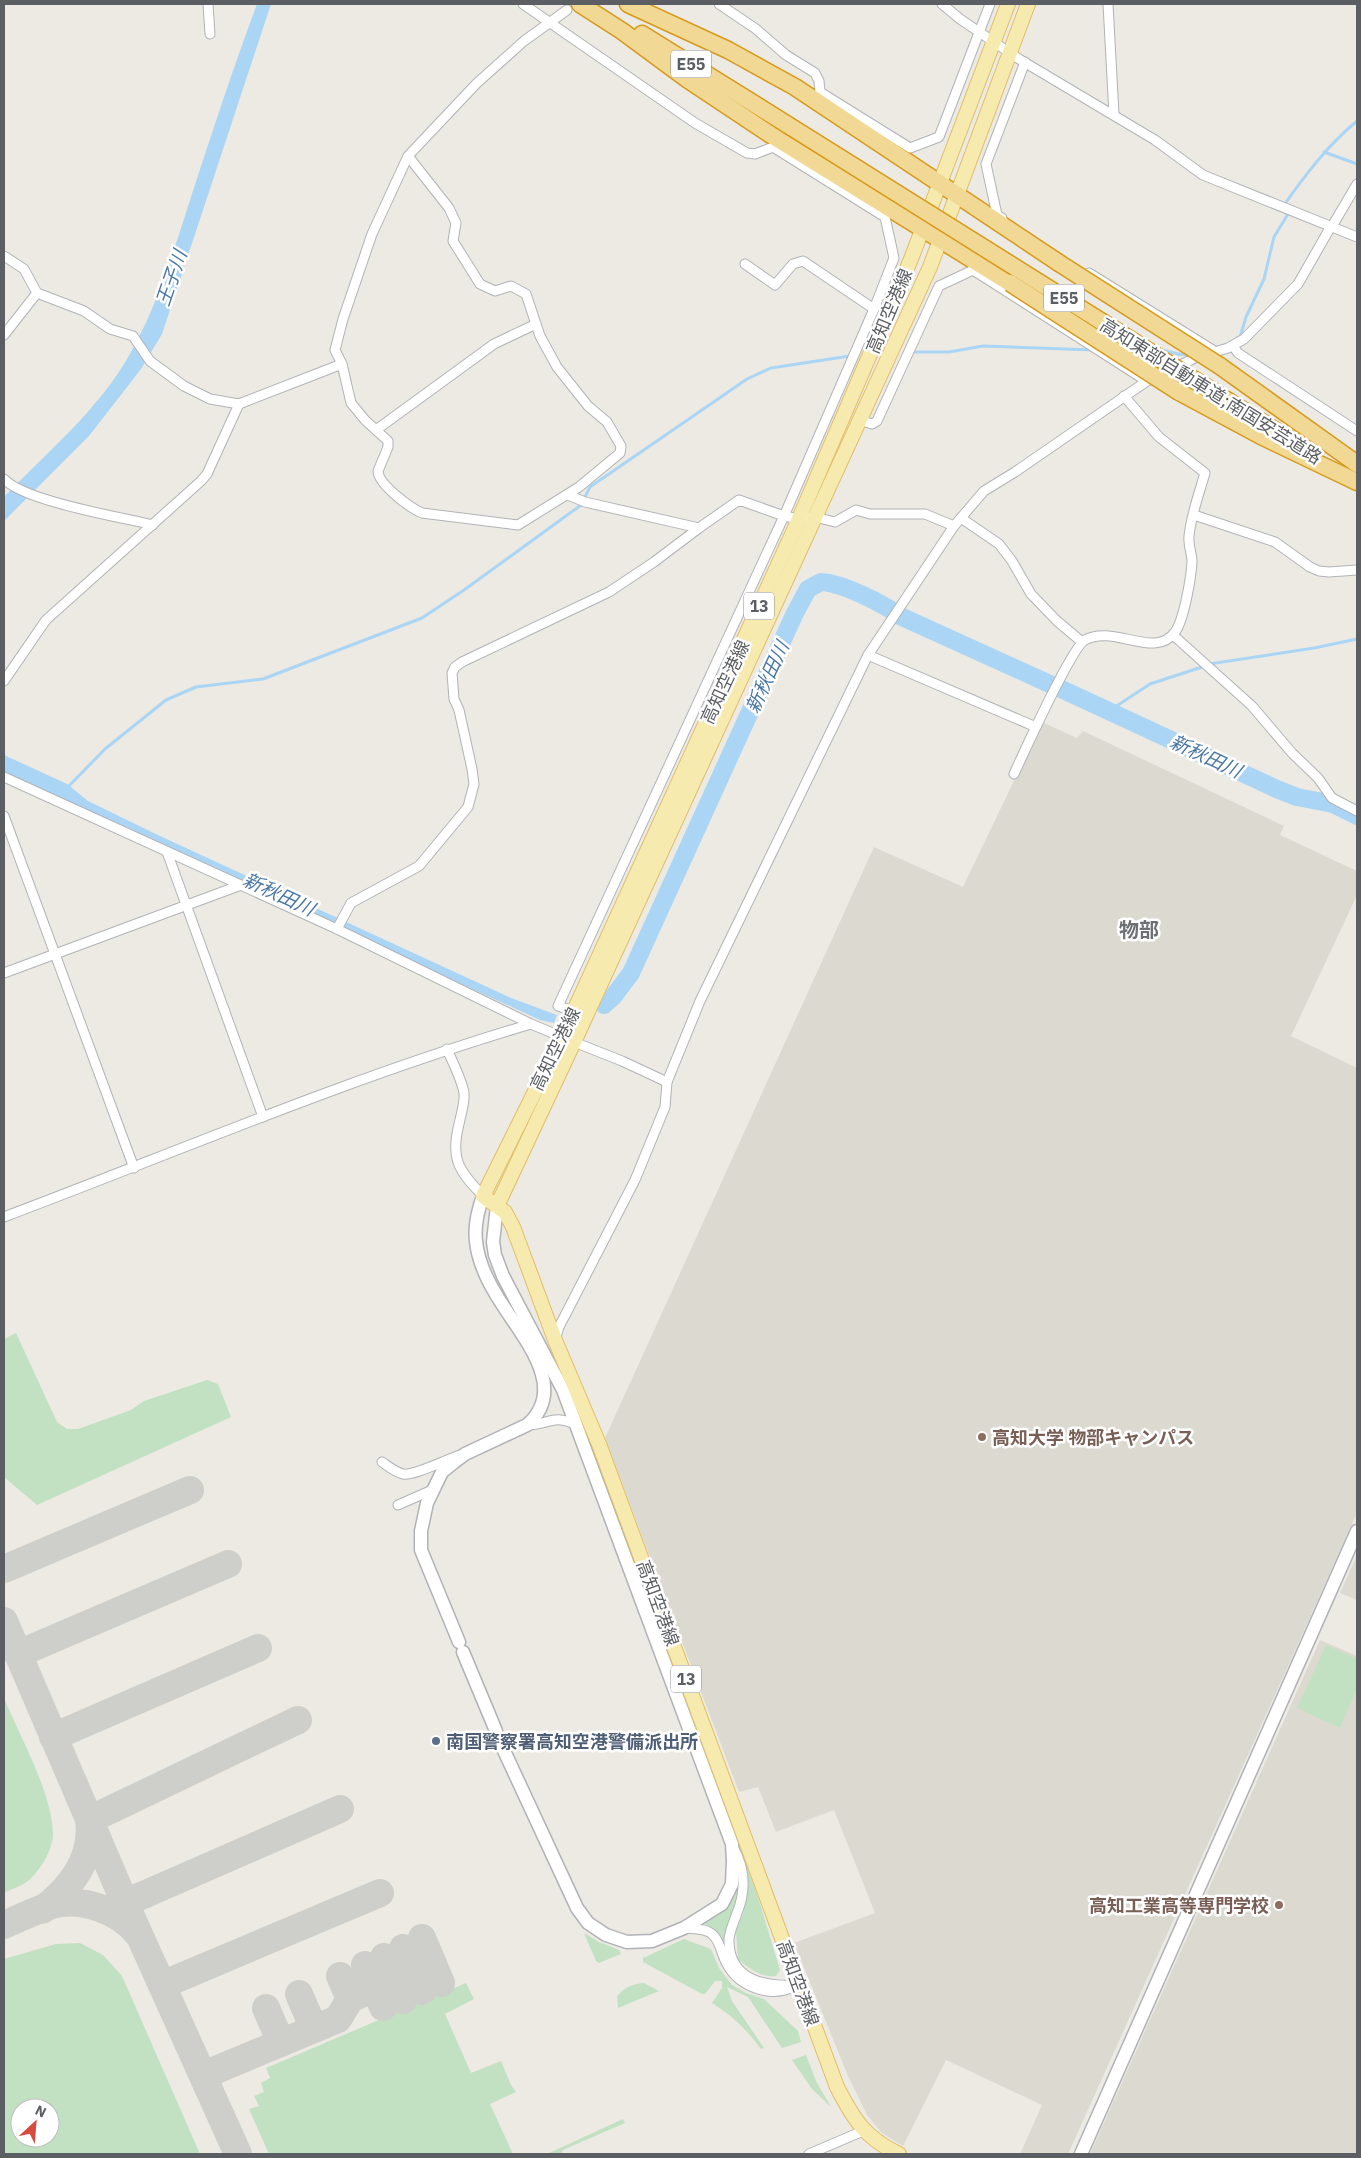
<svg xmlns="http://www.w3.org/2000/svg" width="1361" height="2158" font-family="'IBM Plex Sans','Noto Sans JP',sans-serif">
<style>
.education{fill:#dcd9d1}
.green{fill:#c2e1c2;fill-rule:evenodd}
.water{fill:#aad5f5}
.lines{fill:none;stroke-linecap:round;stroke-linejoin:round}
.stream{stroke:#aad5f5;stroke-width:3}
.river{stroke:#aad5f5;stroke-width:18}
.taxiway{stroke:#cececa;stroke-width:28}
.street-casing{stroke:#b0b3b7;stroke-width:11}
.secondary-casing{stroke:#b0b2b7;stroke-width:15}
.primary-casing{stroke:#e1be67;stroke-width:16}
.highway-casing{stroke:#d79919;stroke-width:19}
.street{stroke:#fff;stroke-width:9}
.secondary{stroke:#fff;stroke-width:12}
.primary{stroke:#f6eaae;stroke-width:14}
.highway{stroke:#f1d995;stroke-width:16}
.highway-bridge-casing{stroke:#d79919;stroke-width:19;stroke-linecap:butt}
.highway-bridge{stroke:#f1d995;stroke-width:16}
.education-dot{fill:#8d6e63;stroke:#fff;stroke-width:2}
.service-dot{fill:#5c6f8a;stroke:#fff;stroke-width:2}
.labels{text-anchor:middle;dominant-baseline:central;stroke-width:5;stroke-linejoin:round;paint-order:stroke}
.shield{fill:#fff;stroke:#8c8e91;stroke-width:1}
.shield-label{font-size:16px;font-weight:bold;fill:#5b5e62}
.street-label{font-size:18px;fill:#5b5e62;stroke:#fff}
.education-label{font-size:18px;font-weight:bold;fill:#785e54;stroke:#fff;text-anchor:start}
.service-label{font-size:18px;font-weight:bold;fill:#4e5e75;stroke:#fff;text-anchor:start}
.water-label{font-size:19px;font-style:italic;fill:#4a77a5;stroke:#fff}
.quarter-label{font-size:20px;font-weight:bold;fill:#6c7074;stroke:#fff}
</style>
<rect width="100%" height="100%" fill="#eceae3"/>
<!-- education -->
<g class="education">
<polygon points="1042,722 1077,738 1083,731 1284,826 1280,835 1357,871 1357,895 1291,1036 1357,1068 1357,1513 1068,2154 1020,2154 1042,2105 946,2060 903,2146 882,2133 867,2115 848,2076 794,1943 875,1913 834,1810 776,1832 758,1787 739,1792 605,1438 874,847 963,887"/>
<polygon points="1357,1555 1357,1600 1340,1593"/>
<polygon points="1320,1640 1357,1656 1357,2154 1090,2154"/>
</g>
<!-- green -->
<g class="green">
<polygon points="16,1333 57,1422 67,1429 78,1429 131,1410 144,1401 207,1380 218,1384 231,1417 37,1505 4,1477 4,1339"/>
<path d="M584,1431H586L611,1492L758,1897L780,1970L776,1976C760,1978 750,1968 738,1960L736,1931L743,1914L746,1894L743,1859Z"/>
<polygon points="1326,1645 1357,1659 1357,1688 1340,1728 1297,1708"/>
<path d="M4,1698C20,1737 53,1794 53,1835C52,1851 40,1871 28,1881C22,1886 11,1889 4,1893Z"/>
<path d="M735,1887L739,1888C735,1918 721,1925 728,1958C722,1945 718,1928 702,1923Z"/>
<polygon points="584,1933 599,1942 619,1950 621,1954 599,1963 596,1961"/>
<path d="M684,1939L711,1949L719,1968L732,1985L746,1993L764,1999L798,2031L801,2042L782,2048L748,1997L727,1987L732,2001L764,2048L761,2049C745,2028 735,2018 712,2003L722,1988V1981H715L705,1994H702L643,1962V1958Z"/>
<path d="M80,1943L103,1955L122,1976L200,2154H4V1959L56,1944ZM20,2108H50V2138H20Z"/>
<polygon points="466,1983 474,1999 445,2014 471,2073 501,2061 511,2085 516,2092 490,2104 513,2154 269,2154 249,2109 259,2106 254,2096 264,2092 261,2083 270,2078 266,2068"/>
<path d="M644,1983L659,1991L618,2008L617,1996C625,1987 632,1984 644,1983Z"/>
<polygon points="806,2055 816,2081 831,2107 812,2089 792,2060"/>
<polygon points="623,2119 625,2123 563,2150 561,2154 547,2154"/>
</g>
<!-- water -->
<g class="water">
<path d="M257,4H271L162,334L141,369L89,436L4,521V497C49,450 99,410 131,352C158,304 174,250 191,197C212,133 233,68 257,4Z"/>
<polygon points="4,755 67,784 88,801 160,836 511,998 557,1015 554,1023 540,1020 4,774"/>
</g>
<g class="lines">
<!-- stream -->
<g class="stream">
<polyline points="1324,152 1357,164"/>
<path d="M1287,206L1284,205C1306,174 1328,145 1357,121"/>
<polyline points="1237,338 1240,337 1246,317 1264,279 1274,237 1288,214"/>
<path d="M1159,350C1172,350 1176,357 1191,354"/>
<polyline points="913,352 949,352 983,346 1094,350"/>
<polyline points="585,497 590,487 747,379 771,368 850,356"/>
<polyline points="1209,664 1314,648 1357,639"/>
<polyline points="1109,711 1150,684 1202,667"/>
<polyline points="66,789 105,749 166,700 196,687 263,679 422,618 464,590 581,505"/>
</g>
<!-- river -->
<g class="river">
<polyline points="1059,688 1279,790 1297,797 1333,804 1357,816"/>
<path d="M604,1005L613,997L631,973L795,613L808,589L821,582C842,583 882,603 900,616L1054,686"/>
</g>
<!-- taxiway -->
<g class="taxiway">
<polyline points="4,1569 190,1490"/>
<polyline points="4,1621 125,1903 238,2154"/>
<polyline points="18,1654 228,1564"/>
<polyline points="53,1737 258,1648"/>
<polyline points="125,1903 340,1809"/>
<path d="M42,1910C71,1888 94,1858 89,1820L298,1720"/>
<path d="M4,1925C20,1918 38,1909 55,1904C84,1898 119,1911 137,1933"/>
<polyline points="422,1938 441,1983"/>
<polyline points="403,1948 422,1991"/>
<polyline points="384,1957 403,2000"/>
<polyline points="365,1965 383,2007"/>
<polyline points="340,1976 350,1999"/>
<polyline points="162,1985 380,1893"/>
<polyline points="299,1994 314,2029"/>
<polyline points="266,2008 281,2043"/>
<polyline points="204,2075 338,2019 350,1999 432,1962"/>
</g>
<!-- street casing -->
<g class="street-casing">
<g id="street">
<polyline points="208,4 210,34"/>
<polyline points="523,4 695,123 747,153 755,154 773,147 885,217 894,258 874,309 784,516 558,1006 573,1011"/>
<polyline points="719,4 756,29 786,55 815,73 819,81 820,92 910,148 939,137 990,4"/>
<polyline points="942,4 960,19 1019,59 1155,140 1203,175 1357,237"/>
<polyline points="1108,4 1114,115"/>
<path d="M408,156L449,208L456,223L453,241L480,284L495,291L511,286L526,294L540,336L557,367L588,406L607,422L621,446L620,453L579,487L518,525L422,513C410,508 378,484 378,471L388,447V441L365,420L351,403L342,364L335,350L343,319L372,234L408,156L477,83L524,41L567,10"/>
<polyline points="1002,218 997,215 986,164 1025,62"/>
<polyline points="1331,228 1357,184"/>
<polyline points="4,256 24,269 37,293 84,311 110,329 133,336 150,361 184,386 210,399 239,404 342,364"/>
<polyline points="745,264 775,285 793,264 803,261 874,309"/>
<polyline points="1089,273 1216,352"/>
<polyline points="4,335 37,293"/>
<polyline points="1233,346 1238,353 1357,431"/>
<polyline points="860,420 872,424 877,421 939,286 973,270 1142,378"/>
<polyline points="376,430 494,344 536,324"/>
<path d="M4,479C24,501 120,517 153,525"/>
<polyline points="568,495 585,502 699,528"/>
<polyline points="1194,515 1275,542 1310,567 1319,571 1329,572 1357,570"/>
<polyline points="961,518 999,544 1012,561 1031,594 1057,621 1082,642"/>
<polyline points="1173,635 1252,706 1292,753 1318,778 1332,798 1357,811"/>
<polyline points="868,655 1036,727"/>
<polyline points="4,681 46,620 201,481 207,474 239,404"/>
<path d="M1014,774C1023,754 1072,647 1085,640C1114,624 1155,660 1175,632C1184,620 1191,578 1192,562C1192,554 1188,545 1189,536C1191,515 1199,494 1205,473L1159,437L1124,396"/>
<polyline points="4,777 337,929 531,1024 562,1037"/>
<polyline points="4,816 134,1168"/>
<polyline points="167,852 263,1117"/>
<polyline points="337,929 351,903 419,866 468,807 474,784 472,769 459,710 454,699 452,673 455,667 462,662 609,592 654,562 699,528 739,500 784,516 799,519 815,517 835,522 856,510 870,514 925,514 954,526"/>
<polyline points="4,973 241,885"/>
<polyline points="574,1042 622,1061 667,1082"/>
<path d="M447,1049C452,1061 462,1080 464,1093C465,1103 461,1114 459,1124C450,1159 459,1171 483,1196"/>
<path d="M4,1217C179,1151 351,1077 531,1024"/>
<polyline points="555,1340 559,1327 635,1180 665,1107 667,1082 700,1001 868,655 954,526 984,491 1015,472 1147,381 1195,358 1228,348 1244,339 1298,284 1330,228"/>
<path d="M527,1425C551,1425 551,1413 577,1425"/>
<path d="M382,1462C388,1466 395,1472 403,1474C414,1476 447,1459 460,1455"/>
<polyline points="398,1505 432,1490"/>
<path d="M733,1847C745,1868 746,1891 737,1913C734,1922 730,1930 729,1939C728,1981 766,1987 798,1985"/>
<path d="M685,1928C695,1929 707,1928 714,1936C721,1944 722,1956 727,1964C739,1987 770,1998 793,1987"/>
<polyline points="809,2154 863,2131"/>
</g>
</g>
<!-- secondary casing -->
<g class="secondary-casing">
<g id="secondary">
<polyline points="497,1206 493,1242 495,1255 503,1276 563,1390 732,1844 733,1861 732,1884 722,1904 684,1928 652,1941 627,1942 606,1935 588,1923 577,1908 500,1742"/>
<path d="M459,1642L421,1550V1531L427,1503L442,1472L453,1463L465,1454L527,1425C569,1389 524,1339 502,1304C490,1286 478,1263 476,1241C474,1225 478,1210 483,1196"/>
<polyline points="463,1652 496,1731"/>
<polyline points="1081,2154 1357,1531"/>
</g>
</g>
<!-- primary casing -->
<g class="primary-casing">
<g id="primary">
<polyline points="497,1206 574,1042 930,267 1028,4"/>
<path d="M899,2154C865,2138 854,2120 837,2087L599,1444L555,1340L513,1227L505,1212L483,1196L562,1037L799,519L911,259L1008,4"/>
</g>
</g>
<!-- highway casing -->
<g class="highway-casing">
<g id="highway">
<polyline points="580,4 622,31 687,79 771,135 1010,283"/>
<polyline points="628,4 728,50 795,87 1059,263"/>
<polyline points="642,34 788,125"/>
<polyline points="1220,366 1357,464"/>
<polyline points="1190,377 1287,438"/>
<polyline points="1179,392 1261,436 1357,482"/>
</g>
</g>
<!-- street -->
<use href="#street" class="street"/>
<!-- secondary -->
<use href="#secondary" class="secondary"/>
<!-- primary -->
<use href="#primary" class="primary"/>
<!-- highway -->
<use href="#highway" class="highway"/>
<!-- highway-bridge casing -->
<g class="highway-bridge-casing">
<g id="highway-bridge">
<polyline points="788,125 1190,377"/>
<polyline points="1059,263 1220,366"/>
<polyline points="1010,283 1179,392"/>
</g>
</g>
<!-- highway-bridge -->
<use href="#highway-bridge" class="highway-bridge"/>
</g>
<!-- markers -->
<g class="education-dot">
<circle cx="982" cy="1437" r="5"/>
<circle cx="1279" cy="1905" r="5"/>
</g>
<circle class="service-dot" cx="436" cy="1741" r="5"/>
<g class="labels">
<!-- shield labels -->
<g class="shield">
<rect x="671" y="50.5" width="40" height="27" rx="4"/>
<rect x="1044" y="284.5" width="40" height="27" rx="4"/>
<rect x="744" y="592.5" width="30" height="27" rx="4"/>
<rect x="671" y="1665.5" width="30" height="27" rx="4"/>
</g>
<g class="shield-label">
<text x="691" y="64">E55</text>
<text x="1064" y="298">E55</text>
<text x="759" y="606">13</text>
<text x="686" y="1679">13</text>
</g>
<!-- street labels -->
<g class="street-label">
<text transform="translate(889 311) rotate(-67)">高知空港線</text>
<text transform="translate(1211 391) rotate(32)">高知東部自動車道;南国安芸道路</text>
<text transform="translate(725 682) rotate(-65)">高知空港線</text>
<text transform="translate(555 1049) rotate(-64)">高知空港線</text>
<text transform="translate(658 1603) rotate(70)">高知空港線</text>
<text transform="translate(798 1983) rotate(70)">高知空港線</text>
</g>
<!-- education labels -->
<g class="education-label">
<text x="992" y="1437">高知大学 物部キャンパス</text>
<text x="1269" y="1905" text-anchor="end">高知工業高等専門学校</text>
</g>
<!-- service labels -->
<g class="service-label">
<text x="446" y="1741">南国警察署高知空港警備派出所</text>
</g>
<!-- water labels -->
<g class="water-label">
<text transform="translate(171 278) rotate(-71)">王子川</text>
<text transform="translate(767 677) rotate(-65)">新秋田川</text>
<text transform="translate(1206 756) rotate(25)">新秋田川</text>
<text transform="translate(279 894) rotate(25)">新秋田川</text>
</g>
<!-- quarter labels -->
<g class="quarter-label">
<text x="1139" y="929">物部</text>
</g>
</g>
<!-- border -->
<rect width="1361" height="2158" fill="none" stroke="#5b5e62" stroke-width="10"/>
<!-- north arrow -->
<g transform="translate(35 2123) rotate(26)"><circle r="24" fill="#ffffff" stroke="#bdbfc0"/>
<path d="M0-4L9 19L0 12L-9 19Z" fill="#d64a40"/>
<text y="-8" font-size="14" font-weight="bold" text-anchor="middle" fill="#5b5e62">N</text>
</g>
</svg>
